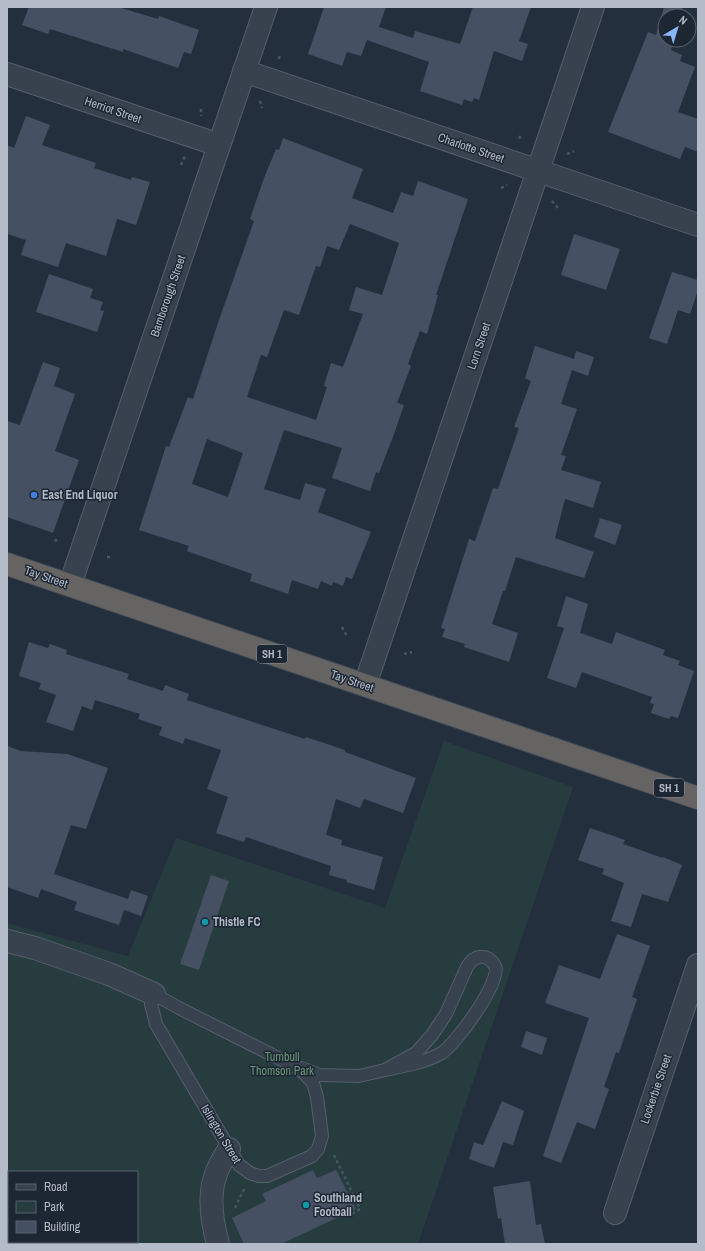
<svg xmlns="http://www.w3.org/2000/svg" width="705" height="1251" font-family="'Archivo Narrow',sans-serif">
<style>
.green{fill:#263c3f;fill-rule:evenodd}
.building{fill:#455162;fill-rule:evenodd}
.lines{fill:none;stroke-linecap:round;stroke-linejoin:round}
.service-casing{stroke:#565f6c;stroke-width:14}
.minor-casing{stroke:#565f6c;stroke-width:24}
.trunk-casing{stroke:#434c59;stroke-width:24}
.path{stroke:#44595c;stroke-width:2.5;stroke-dasharray:3 3;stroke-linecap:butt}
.service{stroke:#38414e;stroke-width:12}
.minor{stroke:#38414e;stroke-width:22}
.trunk{stroke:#656462;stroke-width:22}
.shop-dot{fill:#3f7fe0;stroke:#1d2633;stroke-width:1.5}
.culture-dot{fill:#0f9aa8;stroke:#1d2633;stroke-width:1.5}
.labels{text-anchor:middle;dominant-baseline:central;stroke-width:3;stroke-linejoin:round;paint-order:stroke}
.shield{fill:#1d2633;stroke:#878f9c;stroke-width:1}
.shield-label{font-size:11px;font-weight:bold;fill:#b4bcc9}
.street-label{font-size:12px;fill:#b4bcc9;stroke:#1d2633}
.poi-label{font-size:12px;font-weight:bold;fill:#b4bcc9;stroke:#1d2633;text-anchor:start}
.park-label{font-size:12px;fill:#6b9a76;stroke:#1d2633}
</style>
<rect width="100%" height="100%" fill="#242f3e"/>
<!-- green -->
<path class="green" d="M444,741L573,787L418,1244H7V923L128,956L176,838L385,908ZM9,1172H137V1242H9Z"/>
<!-- building -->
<g class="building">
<polygon points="29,7 118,7 158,19 159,16 199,30 191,54 184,52 178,68 123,49 123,52 50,29 48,34 22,25"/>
<polygon points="324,7 386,7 379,27 413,38 415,31 460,44 473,7 531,7 519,41 528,44 522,61 494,51 479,100 474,98 472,102 464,99 462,105 420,91 429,62 367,40 361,56 347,52 342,66 308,54"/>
<polygon points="664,7 683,7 680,16 665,16 665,40 673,40 673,42 674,42 671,50 682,55 680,61 695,67 678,112 698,119 698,152 685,147 680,159 608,132 648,32 656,35"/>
<polygon points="26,116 50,125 42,145 96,163 94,168 131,180 132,177 150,182 136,225 117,219 106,256 66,243 58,267 21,255 26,240 7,234 7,145 14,148"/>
<path d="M283,138L363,169L352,198L393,213L401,192L413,196L418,181L468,199L436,295H438L427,334L420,331L408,364L411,366L397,403L404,405L394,434L379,473L376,472L370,491L332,478L342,448L284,430L264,489L300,500L305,483L326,489L318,512L371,532L352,579L346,577L343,586L333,582L332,586L321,581L318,589L292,580L288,594L250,581L252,574L187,551L189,546L139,530L166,446L169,447L188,397L193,399L219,320L254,221L250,219L264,178L276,149L279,150ZM350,224L399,243L382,295L356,287L349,310L363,314L343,367L331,363L324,386L327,387L316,420L247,397L261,355L267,357L284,310L299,315L316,266L320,267L327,246L339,250ZM207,439L243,453L228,497L192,484Z"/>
<polygon points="574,234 620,249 606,290 561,275"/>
<polygon points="672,272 698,280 698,290 690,314 678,310 667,344 649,338"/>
<polygon points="49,274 93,289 90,298 103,302 100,310 104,311 97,332 36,312"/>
<polygon points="535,346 574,359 576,351 594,357 588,376 572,370 561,404 577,409 561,455 566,456 561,470 601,482 593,508 565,499 555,538 594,552 584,578 516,557 505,591 503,591 492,624 518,633 509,662 464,647 465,644 442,637 445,629 441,628 469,539 475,541 493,488 498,489 519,428 514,427 531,381 525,378"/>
<polygon points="43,362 60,368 54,386 75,394 55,451 79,460 53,533 7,517 7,421 20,425"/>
<polygon points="600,518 622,525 615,545 594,537"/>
<polygon points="566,596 588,604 580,633 612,644 616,632 665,650 663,655 680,661 678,665 694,671 678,718 671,716 669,719 651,713 654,704 650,703 652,697 582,672 576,688 547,678 564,628 557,626"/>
<polygon points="29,642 48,648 50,644 67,650 66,654 129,674 127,679 163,691 165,685 189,694 187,700 253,722 305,739 306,737 345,750 345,752 416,778 403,813 364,799 360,808 336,799 326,835 342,840 341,845 383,857 374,890 346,882 347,880 329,875 331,866 246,837 244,842 216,833 228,797 207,789 221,750 185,738 183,744 159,735 162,727 138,719 140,714 95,700 92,710 82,706 73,731 46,722 56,695 39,689 41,683 19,676"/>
<polygon points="7,746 21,751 67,754 108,768 86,829 71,825 54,874 128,899 131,890 148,896 141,916 124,910 119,925 74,910 77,902 41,889 38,898 7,887"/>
<polygon points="590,828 625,840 623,844 663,858 663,857 682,865 668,902 642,894 631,927 611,921 624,883 602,874 604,869 578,860"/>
<polygon points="211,875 229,881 199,970 180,964"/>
<polygon points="617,934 650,946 632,997 637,999 619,1053 616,1052 604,1087 609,1089 595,1129 577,1122 561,1163 543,1156 589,1018 545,1003 559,965 600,979"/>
<polygon points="526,1031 547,1038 542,1055 521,1047"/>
<polygon points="502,1101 524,1111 513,1145 503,1142 494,1168 469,1159 474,1142 483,1145"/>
<polygon points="313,1170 317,1178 336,1170 356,1209 281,1244 244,1244 232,1218 266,1201 262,1194"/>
<polygon points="530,1181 536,1225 541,1224 545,1244 505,1244 501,1218 498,1219 493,1187"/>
</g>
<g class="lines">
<!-- service casing -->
<g class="service-casing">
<g id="service">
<polygon points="154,994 179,1008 290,1064 304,1073 313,1083 317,1097 322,1136 318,1149 312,1156 267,1176 259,1176 250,1173 239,1165 156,1024 151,1004"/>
<path d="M301,1068L320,1075L359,1076L385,1070L416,1053L432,1035L446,1014L467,967C474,955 487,952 495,966C502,981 455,1046 440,1054C423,1063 404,1066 385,1070"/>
</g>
</g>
<!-- minor casing -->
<g class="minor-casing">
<g id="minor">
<polyline points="244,71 698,225"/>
<polyline points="7,74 219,145"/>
<polyline points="70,585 266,7"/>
<polyline points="365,685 593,7"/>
<polyline points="7,941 35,948 109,974 154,994"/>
<polyline points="615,1213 698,965"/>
<path d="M218,1244C212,1222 208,1195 216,1174C219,1165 224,1157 229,1149"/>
</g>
</g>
<!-- trunk casing -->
<g class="trunk-casing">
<polyline id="trunk" points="7,564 698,798"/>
</g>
<!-- path -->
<g class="path">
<polyline points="279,59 280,54"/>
<polyline points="260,101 262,108"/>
<polyline points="201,109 201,116"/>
<polyline points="519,136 522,141"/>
<polyline points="567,154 574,151"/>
<polyline points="181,165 185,156"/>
<polyline points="501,188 507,185"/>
<polyline points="552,201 558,208"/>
<polyline points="55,539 57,542"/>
<polyline points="107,557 111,557"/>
<polyline points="342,627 347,636"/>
<polyline points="404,654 412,652"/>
<polyline points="334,1155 360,1209 345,1218"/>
<polyline points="235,1208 244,1189"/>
</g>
<!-- service -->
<use href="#service" class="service"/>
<!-- minor -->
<use href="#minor" class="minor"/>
<!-- trunk -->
<use href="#trunk" class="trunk"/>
</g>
<!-- markers -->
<circle class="shop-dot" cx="34" cy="495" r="4"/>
<g class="culture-dot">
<circle cx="205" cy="922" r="4"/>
<circle cx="306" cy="1205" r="4"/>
</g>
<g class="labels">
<!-- shield labels -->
<g class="shield">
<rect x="257" y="645" width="30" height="18" rx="3"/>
<rect x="654" y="779" width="30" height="18" rx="3"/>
</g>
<g class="shield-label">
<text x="272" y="654">SH 1</text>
<text x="669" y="788">SH 1</text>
</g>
<!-- street labels -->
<g class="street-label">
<text transform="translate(113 110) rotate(19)">Herriot Street</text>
<text transform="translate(471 148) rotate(19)">Charlotte Street</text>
<text transform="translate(168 296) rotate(-71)">Bamborough Street</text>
<text transform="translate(479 346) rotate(-71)">Lorn Street</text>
<text transform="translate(46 577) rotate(19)">Tay Street</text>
<text transform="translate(352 681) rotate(19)">Tay Street</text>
<text transform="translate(656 1089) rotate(-71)">Lockerbie Street</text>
<text transform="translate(221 1134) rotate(59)">Islington Street</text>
</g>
<!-- poi labels -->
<g class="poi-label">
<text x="42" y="495">East End Liquor</text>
<text x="213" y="922">Thistle FC</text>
<text x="314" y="1198">Southland<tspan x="314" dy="14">Football</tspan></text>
</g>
<!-- park labels -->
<g class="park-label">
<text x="282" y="1057">Turnbull<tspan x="282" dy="14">Thomson Park</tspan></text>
</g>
</g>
<!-- border -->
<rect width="705" height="1251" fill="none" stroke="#b4bcc9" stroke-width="16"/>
<!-- legend -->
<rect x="8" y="1171" width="130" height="72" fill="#1d2633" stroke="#59626f"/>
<rect x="16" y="1184" width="20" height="6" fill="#38414e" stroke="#59626f"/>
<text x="44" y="1191" font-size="12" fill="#b4bcc9">Road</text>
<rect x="16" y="1201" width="20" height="12" fill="#263c3f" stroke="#59626f"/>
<text x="44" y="1211" font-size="12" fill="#b4bcc9">Park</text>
<rect x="16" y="1221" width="20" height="12" fill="#455162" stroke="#59626f"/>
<text x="44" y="1231" font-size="12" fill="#b4bcc9">Building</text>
<!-- north arrow -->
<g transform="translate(677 28) rotate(38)"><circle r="19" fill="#1d2633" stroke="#59626f"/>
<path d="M0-3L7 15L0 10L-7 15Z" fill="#8ab4f8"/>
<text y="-6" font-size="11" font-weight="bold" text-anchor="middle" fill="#b4bcc9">N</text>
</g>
</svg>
